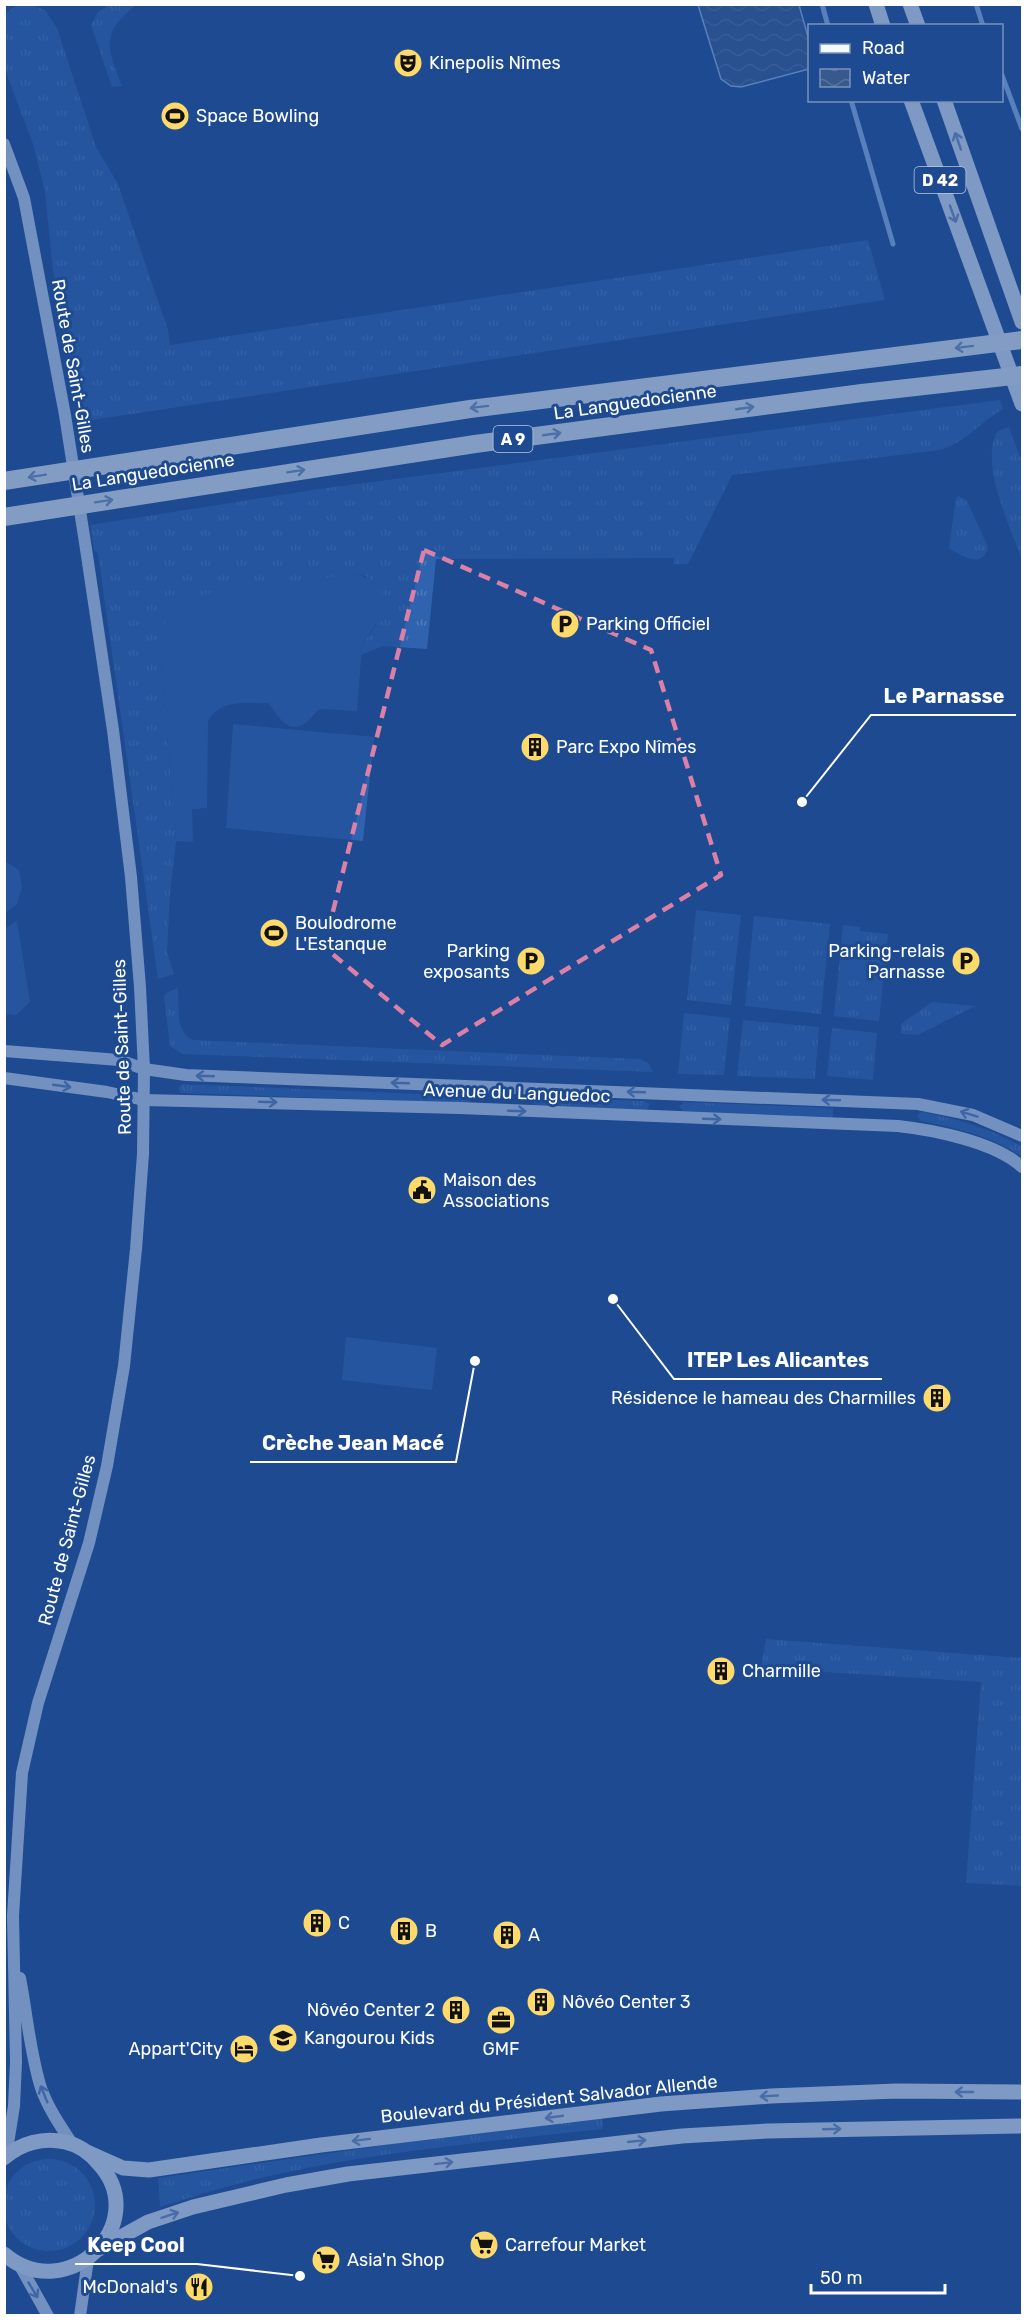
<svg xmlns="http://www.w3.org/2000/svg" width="1027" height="2320" font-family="Rubik,sans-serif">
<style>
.grass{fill:url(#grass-tufts)}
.pitch{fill:#3063af}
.water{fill:url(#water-waves);stroke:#a0c1f0;stroke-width:1.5}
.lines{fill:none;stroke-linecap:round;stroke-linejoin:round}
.stream{stroke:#a0c1f0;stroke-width:5}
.secondary{stroke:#dae6fa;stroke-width:12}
.primary{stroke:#f4f8ff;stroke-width:15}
.highway{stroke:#fff;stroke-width:18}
.oneway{stroke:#7e98c2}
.oneway2{stroke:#839bc2}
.oneway3{stroke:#6988bb}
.marked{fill:none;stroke:#dd80a5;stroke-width:4.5;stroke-dasharray:12 8;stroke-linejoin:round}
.labels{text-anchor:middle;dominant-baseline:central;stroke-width:6;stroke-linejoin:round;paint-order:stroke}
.shield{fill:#1d4a91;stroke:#bbc9de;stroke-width:1.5}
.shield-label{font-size:16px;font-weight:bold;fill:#fff}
.poi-label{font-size:18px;fill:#fff;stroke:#1d4a91;text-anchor:start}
.street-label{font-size:18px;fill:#fff;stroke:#1d4a91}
.leader{fill:none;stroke:#fff;stroke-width:2}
.callout-dot{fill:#fff;stroke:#1d4a91;stroke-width:2}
.callout-label{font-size:20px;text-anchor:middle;font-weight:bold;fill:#fff;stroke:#1d4a91;stroke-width:6;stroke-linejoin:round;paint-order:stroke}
</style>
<defs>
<pattern id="grass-tufts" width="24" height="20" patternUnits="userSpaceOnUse" patternTransform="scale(1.5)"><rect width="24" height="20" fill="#3063af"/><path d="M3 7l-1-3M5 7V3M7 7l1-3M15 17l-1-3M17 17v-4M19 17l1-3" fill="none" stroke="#4f7abb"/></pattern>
<pattern id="water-waves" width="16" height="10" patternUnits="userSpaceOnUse" patternTransform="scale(1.5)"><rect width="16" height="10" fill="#38598c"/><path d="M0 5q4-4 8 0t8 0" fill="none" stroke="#56729d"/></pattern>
</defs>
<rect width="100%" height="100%" fill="#1d4a91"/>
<!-- grass -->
<g class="grass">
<polygon points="18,4 32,5 45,10 57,28 96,147 118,184 168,330 170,345 868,240 885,300 79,422 53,271 45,191 33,144 5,70 5,14"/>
<path d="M109,5H136C100,34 107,46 122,86L112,87L91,25L98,12Z"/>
<path d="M1000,400L1003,409C978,423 969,441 940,450L732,475L688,564H674V558L436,559L427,649L383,646L361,655L362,645L376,625L377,584L365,576L353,574L161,663L176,841L170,894L167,952L174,974L158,979L98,554L94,550L90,525L319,489Z"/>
<path d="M1009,427L1020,457H1022V559C1011,529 978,461 998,431Z"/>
<path d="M959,496L967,501L988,547C983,570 962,556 949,548L956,498Z"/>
<polygon points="696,910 741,915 731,1005 687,1000"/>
<polygon points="754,916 830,924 821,1014 745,1006"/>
<polygon points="843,925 860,927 860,931 888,934 879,1021 834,1016"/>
<path d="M178,988C179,1005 175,1033 193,1040L640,1059L648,1063L653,1072L182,1054L170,1046L164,997L166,993Z"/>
<polygon points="932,1002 975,1006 918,1035 901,1034 901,1024"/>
<polygon points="684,1013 730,1018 724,1075 678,1074"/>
<polygon points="743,1020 819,1027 815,1079 737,1076"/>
<polygon points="832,1028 877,1033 873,1080 827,1076"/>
<polygon points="182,1084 470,1096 470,1103 181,1093 178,1088"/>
<polygon points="535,1097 644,1101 650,1104 647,1110 536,1105 532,1102"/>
<polygon points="684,1102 833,1108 833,1117 683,1111 679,1107"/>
<path d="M921,1112C958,1118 989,1129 1022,1146V1157C993,1136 956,1128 921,1121L917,1116Z"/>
<polygon points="766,1639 1022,1658 1022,1886 966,1883 981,1682 761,1668"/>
<path d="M602,2118L603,2129C493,2141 382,2151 274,2175C236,2183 198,2195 160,2207L158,2178L400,2143Z"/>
<circle cx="49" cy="2205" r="46"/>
</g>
<!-- pitch -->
<g class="pitch">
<path d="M353,574C375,578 382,585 386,608L362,645L357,711L320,709C314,713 309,722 302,725C285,733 277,713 268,703C243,704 222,698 208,721L207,808L192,809L193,842L176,841L161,663L167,607L177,598Z"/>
<polygon points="233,724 374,737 363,841 226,828"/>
<polygon points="5,861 19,870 22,887 17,904 5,913"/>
<polygon points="17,921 30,1002 16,1015 5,1014 4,929"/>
<polygon points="346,1337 437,1348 432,1390 342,1380"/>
</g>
<!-- water -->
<polygon class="water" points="698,5 799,5 809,40 809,69 741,87 731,86 721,79"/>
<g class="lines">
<!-- stream -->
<g class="stream">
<polyline points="822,4 828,26"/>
<polyline points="976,4 983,26"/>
<polyline points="1002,75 1022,129"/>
<polyline points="851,100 893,244"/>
</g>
<!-- secondary -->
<g class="secondary">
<polyline points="4,144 24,198 65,415 86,549 113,730 131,877 140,987 144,1069 143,1154 136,1249 124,1366 107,1466 89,1543 38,1703 22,1773 13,1916 16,2062 14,2106 6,2156"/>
<polyline points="4,1051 119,1060 144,1069 186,1075 918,1104 973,1115 1022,1136"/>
<path d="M4,1078L107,1092L144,1100L459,1108L898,1126C934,1130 995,1142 1022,1167"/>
<path d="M20,1978C27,2014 30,2053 41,2088C48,2108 61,2127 73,2145"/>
<polyline points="19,2264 48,2316"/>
<polyline points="80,2316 88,2259"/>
</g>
<!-- primary -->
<g class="primary">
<polyline points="876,4 883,26"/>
<polyline points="910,4 918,26"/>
<polyline points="911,100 1022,404"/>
<polyline points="944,100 1022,322"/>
<polyline points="87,2152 123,2168 149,2170 321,2145 661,2104 771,2096 897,2091 1022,2092"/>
<path d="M4,2158C21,2143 43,2137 65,2142C79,2145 90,2153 99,2164C153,2223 67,2308 4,2254"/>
<polyline points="99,2249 148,2222 193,2207 286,2185 348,2174 682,2136 768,2131 1022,2126"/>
</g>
<!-- highway -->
<g class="highway">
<polyline points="4,481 470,409 1022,340"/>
<polyline points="4,517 475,444 862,393 1022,375"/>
</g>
</g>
<!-- one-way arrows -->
<defs><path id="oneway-shaft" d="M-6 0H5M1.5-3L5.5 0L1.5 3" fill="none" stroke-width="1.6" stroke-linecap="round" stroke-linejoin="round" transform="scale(1.5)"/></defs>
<g class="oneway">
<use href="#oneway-shaft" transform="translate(958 141) rotate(-109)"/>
<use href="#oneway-shaft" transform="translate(953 214) rotate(70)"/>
<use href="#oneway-shaft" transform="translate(964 2092) rotate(-180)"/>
<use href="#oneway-shaft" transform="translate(769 2096) rotate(177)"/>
<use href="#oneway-shaft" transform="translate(554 2117) rotate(172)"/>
<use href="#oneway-shaft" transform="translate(832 2129) rotate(-2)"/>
<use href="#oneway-shaft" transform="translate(361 2140) rotate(173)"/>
<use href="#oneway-shaft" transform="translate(637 2141) rotate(-6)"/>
<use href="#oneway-shaft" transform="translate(444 2163) rotate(-7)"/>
<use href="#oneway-shaft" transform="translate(170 2215) rotate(-18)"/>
</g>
<g class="oneway2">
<use href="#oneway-shaft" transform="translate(964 347) rotate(173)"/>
<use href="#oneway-shaft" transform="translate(479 407) rotate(173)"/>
<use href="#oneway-shaft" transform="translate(745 408) rotate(-8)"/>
<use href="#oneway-shaft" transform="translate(552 434) rotate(-8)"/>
<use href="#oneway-shaft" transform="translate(296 471) rotate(-9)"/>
<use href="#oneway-shaft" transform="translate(37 476) rotate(171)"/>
<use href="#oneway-shaft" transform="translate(104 501) rotate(-9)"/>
</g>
<g class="oneway3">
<use href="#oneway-shaft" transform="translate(205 1076) rotate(-178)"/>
<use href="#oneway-shaft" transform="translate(400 1083) rotate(-178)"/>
<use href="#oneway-shaft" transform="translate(62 1086) rotate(8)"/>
<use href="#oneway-shaft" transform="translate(636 1092) rotate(-178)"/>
<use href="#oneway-shaft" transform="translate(831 1100) rotate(-178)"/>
<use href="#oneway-shaft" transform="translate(268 1102) rotate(2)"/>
<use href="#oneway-shaft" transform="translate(517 1111) rotate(2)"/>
<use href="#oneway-shaft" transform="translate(969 1114) rotate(-163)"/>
<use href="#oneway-shaft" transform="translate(712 1119) rotate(2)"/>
<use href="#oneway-shaft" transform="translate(44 2094) rotate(-112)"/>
<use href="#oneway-shaft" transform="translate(33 2290) rotate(59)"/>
</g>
<!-- marked area -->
<path d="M0 0H1027V2320H0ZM424,550L651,650L721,875L442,1045L324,947Z" fill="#1d4a91" fill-opacity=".55" fill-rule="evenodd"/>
<path class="marked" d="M424,550L651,650L721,875L442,1045L324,947Z"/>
<!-- icons -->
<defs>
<g id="theatre-disc" transform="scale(1.5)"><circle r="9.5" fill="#feda6b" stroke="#1d4a91"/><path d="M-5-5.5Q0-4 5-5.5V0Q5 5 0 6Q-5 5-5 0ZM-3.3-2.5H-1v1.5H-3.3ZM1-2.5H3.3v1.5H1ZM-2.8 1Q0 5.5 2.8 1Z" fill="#111"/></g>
<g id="stadium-disc" transform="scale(1.5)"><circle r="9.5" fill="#feda6b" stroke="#1d4a91"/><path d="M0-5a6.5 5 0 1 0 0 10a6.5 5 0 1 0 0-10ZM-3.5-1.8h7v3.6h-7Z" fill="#111"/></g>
<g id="parking-disc" transform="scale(1.5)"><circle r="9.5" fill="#feda6b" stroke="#1d4a91"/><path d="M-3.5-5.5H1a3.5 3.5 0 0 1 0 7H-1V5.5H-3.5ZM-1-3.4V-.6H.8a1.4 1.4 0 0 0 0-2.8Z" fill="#111"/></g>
<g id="building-disc" transform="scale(1.5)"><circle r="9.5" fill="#feda6b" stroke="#1d4a91"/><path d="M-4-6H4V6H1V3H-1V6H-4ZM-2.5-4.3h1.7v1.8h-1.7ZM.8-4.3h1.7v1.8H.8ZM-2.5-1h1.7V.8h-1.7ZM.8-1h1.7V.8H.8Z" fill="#111"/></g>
<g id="civic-disc" transform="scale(1.5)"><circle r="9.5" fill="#feda6b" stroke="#1d4a91"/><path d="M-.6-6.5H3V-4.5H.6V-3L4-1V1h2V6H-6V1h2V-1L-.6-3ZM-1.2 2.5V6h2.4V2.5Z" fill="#111"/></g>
<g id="office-disc" transform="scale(1.5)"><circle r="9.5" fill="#feda6b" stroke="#1d4a91"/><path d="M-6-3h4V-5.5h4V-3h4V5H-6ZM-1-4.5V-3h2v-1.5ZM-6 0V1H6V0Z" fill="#111"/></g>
<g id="school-disc" transform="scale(1.5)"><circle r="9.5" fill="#feda6b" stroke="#1d4a91"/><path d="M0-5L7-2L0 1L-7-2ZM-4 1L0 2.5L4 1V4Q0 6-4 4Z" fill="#111"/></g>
<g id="hotel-disc" transform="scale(1.5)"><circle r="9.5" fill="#feda6b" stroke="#1d4a91"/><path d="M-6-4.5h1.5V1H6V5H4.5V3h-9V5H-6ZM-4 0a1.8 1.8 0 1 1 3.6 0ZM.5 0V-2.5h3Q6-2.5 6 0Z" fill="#111"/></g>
<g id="supermarket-disc" transform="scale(1.5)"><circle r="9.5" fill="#feda6b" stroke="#1d4a91"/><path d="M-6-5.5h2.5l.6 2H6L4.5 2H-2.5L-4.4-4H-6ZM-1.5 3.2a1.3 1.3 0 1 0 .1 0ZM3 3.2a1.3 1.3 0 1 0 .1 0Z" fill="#111"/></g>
<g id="restaurant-disc" transform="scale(1.5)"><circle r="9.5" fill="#feda6b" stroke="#1d4a91"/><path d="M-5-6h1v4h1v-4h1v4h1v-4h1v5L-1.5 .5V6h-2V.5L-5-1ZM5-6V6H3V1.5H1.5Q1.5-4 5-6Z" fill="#111"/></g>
</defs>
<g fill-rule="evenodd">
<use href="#theatre-disc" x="408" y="63"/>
<use href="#stadium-disc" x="175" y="116"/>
<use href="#parking-disc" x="565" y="624"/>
<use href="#building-disc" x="535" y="747"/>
<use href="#stadium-disc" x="274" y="933"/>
<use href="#parking-disc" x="531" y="961"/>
<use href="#parking-disc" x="966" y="961"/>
<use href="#civic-disc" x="422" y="1190"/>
<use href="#building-disc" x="937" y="1398"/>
<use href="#building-disc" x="721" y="1671"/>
<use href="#building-disc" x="317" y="1923"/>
<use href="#building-disc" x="404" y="1931"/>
<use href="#building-disc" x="507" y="1935"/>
<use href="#building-disc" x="541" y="2002"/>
<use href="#building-disc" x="456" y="2010"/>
<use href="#office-disc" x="501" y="2020"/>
<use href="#school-disc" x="283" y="2038"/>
<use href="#hotel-disc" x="244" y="2049"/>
<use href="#supermarket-disc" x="484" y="2245"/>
<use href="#supermarket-disc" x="326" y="2260"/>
<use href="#restaurant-disc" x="199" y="2287"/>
</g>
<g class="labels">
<!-- shield labels -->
<g class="shield">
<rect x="914.5" y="167" width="51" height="26" rx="4.5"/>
<rect x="493.5" y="426" width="39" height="26" rx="4.5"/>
</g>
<g class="shield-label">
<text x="940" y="180">D 42</text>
<text x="513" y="439">A 9</text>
</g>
<!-- poi labels -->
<g class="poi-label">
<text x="429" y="63">Kinepolis Nîmes</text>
<text x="196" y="116">Space Bowling</text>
<text x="586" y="624">Parking Officiel</text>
<text x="556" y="747">Parc Expo Nîmes</text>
<text x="295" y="923">Boulodrome<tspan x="295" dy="21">L'Estanque</tspan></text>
<text x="510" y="951" text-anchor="end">Parking<tspan x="510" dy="21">exposants</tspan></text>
<text x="945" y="951" text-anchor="end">Parking-relais<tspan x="945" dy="21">Parnasse</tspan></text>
<text x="443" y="1180">Maison des<tspan x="443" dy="21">Associations</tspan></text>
<text x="916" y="1398" text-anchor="end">Résidence le hameau des Charmilles</text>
<text x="742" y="1671">Charmille</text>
<text x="338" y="1923">C</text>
<text x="425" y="1931">B</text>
<text x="528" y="1935">A</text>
<text x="562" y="2002">Nôvéo Center 3</text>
<text x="435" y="2010" text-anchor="end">Nôvéo Center 2</text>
<text x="304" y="2038">Kangourou Kids</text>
<text x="223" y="2049" text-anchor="end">Appart'City</text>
<text x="501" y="2049" text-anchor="middle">GMF</text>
<text x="505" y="2245">Carrefour Market</text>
<text x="347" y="2260">Asia'n Shop</text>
<text x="178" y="2287" text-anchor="end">McDonald's</text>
</g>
<!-- street labels -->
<g class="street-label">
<text transform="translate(73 366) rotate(80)">Route de Saint-Gilles</text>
<text transform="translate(635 402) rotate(-8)">La Languedocienne</text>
<text transform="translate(153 472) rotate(-9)">La Languedocienne</text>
<text transform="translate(122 1047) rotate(-92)">Route de Saint-Gilles</text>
<text transform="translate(517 1093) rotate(2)">Avenue du Languedoc</text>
<text transform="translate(67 1540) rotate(-75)">Route de Saint-Gilles</text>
<text transform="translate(549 2099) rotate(-6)">Boulevard du Président Salvador Allende</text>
</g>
</g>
<!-- callouts -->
<path class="leader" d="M802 802L871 715H1016M613 1299L674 1379H882M475 1361L456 1462H250M300 2276L197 2264H75"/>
<g class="callout-dot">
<circle cx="802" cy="802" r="6"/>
<circle cx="613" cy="1299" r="6"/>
<circle cx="475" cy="1361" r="6"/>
<circle cx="300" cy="2276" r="6"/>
</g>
<g class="callout-label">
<text x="944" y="703">Le Parnasse</text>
<text x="778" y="1367">ITEP Les Alicantes</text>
<text x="353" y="1450">Crèche Jean Macé</text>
<text x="136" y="2252">Keep Cool</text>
</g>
<!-- border -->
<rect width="1027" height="2320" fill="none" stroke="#ffffff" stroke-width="12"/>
<!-- legend -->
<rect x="808" y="24" width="195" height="78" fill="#1d4a91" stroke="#7792bd" stroke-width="1.5"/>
<rect x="820" y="44" width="30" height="9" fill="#f4f8ff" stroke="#7792bd" stroke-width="1.5"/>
<text x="862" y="54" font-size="18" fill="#ffffff">Road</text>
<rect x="820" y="69" width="30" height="18" fill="url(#water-waves)" stroke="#7792bd" stroke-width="1.5"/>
<text x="862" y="84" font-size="18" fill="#ffffff">Water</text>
<!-- scale -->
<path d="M811 2284v9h134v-9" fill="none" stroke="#ffffff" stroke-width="3"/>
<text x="820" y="2284" font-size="18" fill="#ffffff" stroke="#1d4a91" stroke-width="4.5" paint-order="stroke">50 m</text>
</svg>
